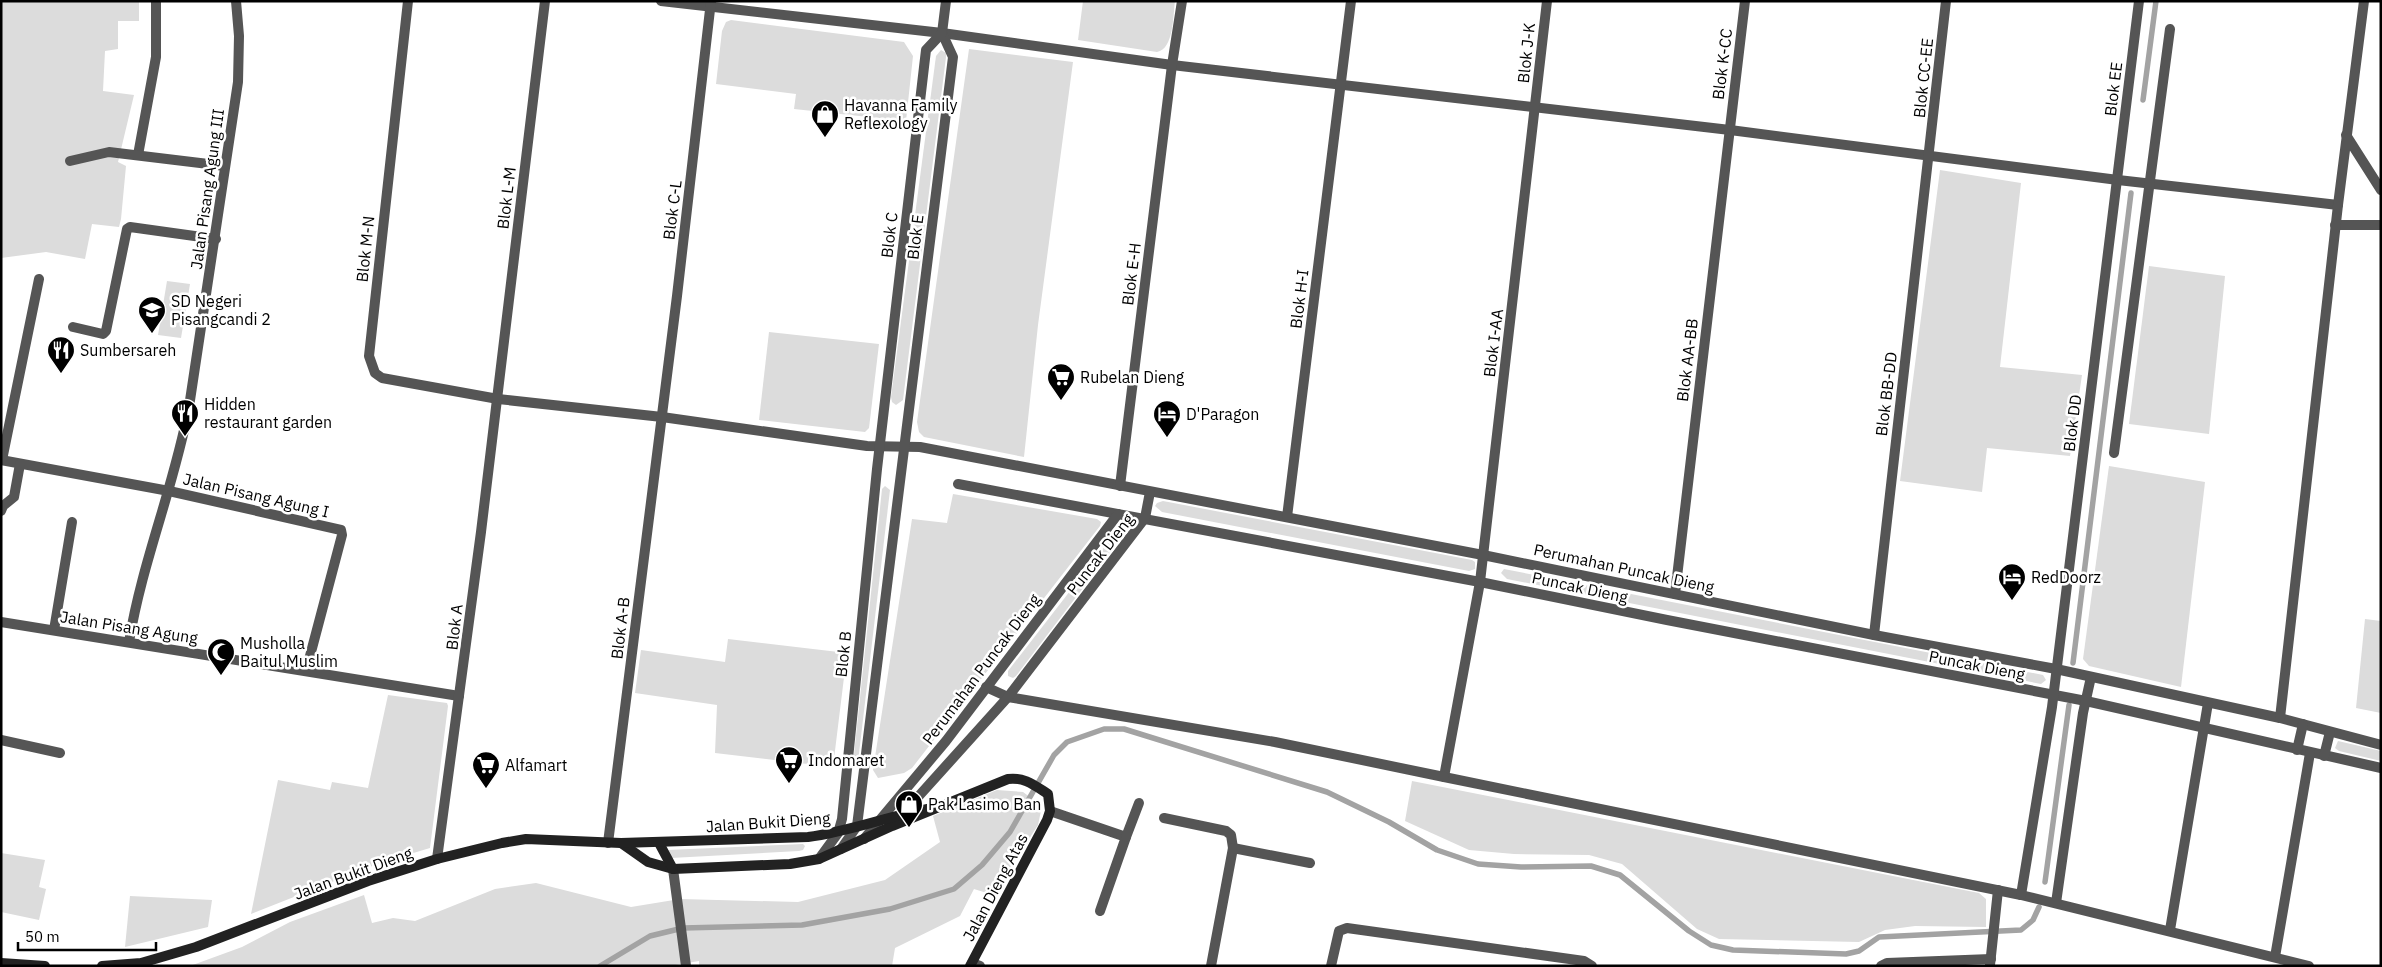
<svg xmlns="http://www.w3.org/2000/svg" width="2382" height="967" font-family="'IBM Plex Sans',sans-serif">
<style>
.green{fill:#dcdcdc}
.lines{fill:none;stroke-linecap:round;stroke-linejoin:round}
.stream{stroke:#a3a3a3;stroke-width:5.5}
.street{stroke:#555;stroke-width:10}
.secondary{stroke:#222;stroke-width:10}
.labels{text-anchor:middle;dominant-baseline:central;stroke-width:5;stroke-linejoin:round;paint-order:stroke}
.street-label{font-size:16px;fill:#000;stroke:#fff}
.poi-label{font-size:16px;fill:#000;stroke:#fff;text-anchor:start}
</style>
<rect width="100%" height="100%" fill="#fff"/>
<!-- green -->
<g class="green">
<polygon points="1,1 139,1 139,21 118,21 118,49 105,51 103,91 134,95 118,162 126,166 121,219 119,227 92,224 85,259 46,252 1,258"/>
<path d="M1083,1H1175C1173,15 1174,49 1157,52L1078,40Z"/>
<polygon points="731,20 904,42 913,56 906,121 794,109 796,94 716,84 722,31 726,22"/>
<polygon points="969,49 1073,62 1038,325 1024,457 924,437 919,432 917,422"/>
<polygon points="941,50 946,53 946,57 903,400 896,405 892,402 891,397 936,56"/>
<polygon points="1940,170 2021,183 2000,367 2082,375 2070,456 1987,448 1982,492 1900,481"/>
<polygon points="2149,266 2225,276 2209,434 2129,424"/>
<polygon points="167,281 190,284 181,338 158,335"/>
<polygon points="769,332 879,344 869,428 865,432 759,420"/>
<polygon points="2109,466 2205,482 2181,687 2089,666 2083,659"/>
<polygon points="885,486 890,490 858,762 853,764 882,489"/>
<polygon points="953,494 1097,519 1101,522 1100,526 912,768 904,773 878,778 873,770 912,519 947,523"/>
<polygon points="1163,501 1472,560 1475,562 1475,569 1469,571 1162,512 1155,506 1157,503"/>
<polygon points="1125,520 1132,520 1131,525 1016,676 1013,678 1008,676 1008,671"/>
<polygon points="1504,569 2043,675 2046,680 2041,684 1507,579 1501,573"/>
<polygon points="2365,619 2381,621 2381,713 2356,708"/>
<polygon points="728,639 847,653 833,767 715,753 717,705 635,693 641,650 725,662"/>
<polygon points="388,695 447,703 448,706 430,848 380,863 251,914 278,780 330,790 332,782 368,788"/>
<polygon points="2338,741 2381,751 2381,761 2339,751 2335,748"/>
<polygon points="1412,781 1979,893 1986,899 1986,927 1915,926 1885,930 1859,942 1719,939 1697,929 1622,864 1589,855 1514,854 1469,850 1405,821"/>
<polygon points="997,790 1023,792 1042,806 1038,825 993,895 974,889 960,916 895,948 892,966 699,966 699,961 669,966 190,966 242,947 290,922 364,895 372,923 393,918 415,921 495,889 536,883 631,907 680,899 798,902 885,880 940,842 933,816"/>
<polygon points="803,844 805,846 803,850 799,851 671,858 668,850"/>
<polygon points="1,853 45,860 39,887 46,889 39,920 1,912"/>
<polygon points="130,896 212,900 208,927 125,947"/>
</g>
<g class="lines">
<!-- stream -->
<g class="stream">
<polyline points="2143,100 2156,1"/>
<polyline points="2073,663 2131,193"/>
<polyline points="2045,882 2069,705"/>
<polyline points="600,966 650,936 683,928 802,925 890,909 954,889 982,865 1010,832 1054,755 1067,742 1104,729 1124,729 1327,792 1389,822 1437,850 1478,864 1521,867 1591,866 1620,875 1689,931 1711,945 1733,950 1846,954 1859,951 1879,937 2021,930 2033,920 2039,907"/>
</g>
<!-- street -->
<g class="street">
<polyline points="408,1 369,356 375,373 382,378 498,399 662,417 867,446 920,447 1483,555 1874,635 2056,669 2280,718 2381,745"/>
<polyline points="661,1 942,33 1172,65 1730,130 2118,180 2338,205"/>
<polyline points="1547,1 1480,582 1444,777 2021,895 2309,966"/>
<polyline points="942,33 946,1"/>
<polyline points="2346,135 2381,190"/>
<polyline points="138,155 156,57 156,1"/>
<polyline points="70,161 109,152 225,166"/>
<polyline points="2335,225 2381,225"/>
<polyline points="73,327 103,334 106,331 127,229 130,227 216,239"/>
<polyline points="2114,453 2170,29"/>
<polyline points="1,460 169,491 341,530 342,535 306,671"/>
<polyline points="2,460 39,279"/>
<polyline points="958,484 1480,582 1667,620 2086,701 2381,768"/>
<polyline points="1120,486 1172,65 1182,1"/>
<polyline points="1,511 3,506 14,497 20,464"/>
<polyline points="1287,517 1351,1"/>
<polyline points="1675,594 1745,1"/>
<polyline points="1,622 459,696"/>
<polyline points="54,630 72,522"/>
<polyline points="1874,635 1946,1"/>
<path d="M129,642C142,562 174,487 189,407L238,82L239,36L236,1"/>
<polyline points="986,687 1008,697 1275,742 1444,777"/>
<polyline points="2280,718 2338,205 2364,1"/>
<polyline points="1,740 60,753"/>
<polyline points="2297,750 2303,724"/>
<polyline points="2324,756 2330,732"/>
<polyline points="1050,811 1126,837 1100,911"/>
<polyline points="899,818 1008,697 1145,518 1150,492"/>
<polyline points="1164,818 1226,831 1231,835 1233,848"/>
<polyline points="1126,837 1139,803"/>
<polyline points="864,839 946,741 1118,514"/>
<polyline points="608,843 677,296 711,1"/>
<polyline points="841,849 857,826 953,57 942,33"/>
<polyline points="437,859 481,532 545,1"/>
<polyline points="819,859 838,833 842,819 877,469 926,50 942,33"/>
<polyline points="673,869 686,966"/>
<polyline points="2021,895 2052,707 2139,1"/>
<polyline points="2056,903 2083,713 2091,677"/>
<polyline points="2170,930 2208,703"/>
<polyline points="2275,957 2310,753"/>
<polyline points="972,963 980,966"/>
<polyline points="1990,965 1998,890"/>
<polyline points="1211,966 1233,848 1310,863"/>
<polyline points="1331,966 1339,931 1347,928 1584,961 1592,966"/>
<polyline points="1881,966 1887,963 1991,959"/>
</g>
<!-- secondary -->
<g class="secondary">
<path d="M621,843L648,862L673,869L790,864L819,859L892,826L1008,779C1025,777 1034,785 1048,794L1050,811L1047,820L970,966"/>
<polyline points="659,843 673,869"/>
<polyline points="1,963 45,966"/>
<path d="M102,966L141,963L196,947L368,881L437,859L502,843L526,839L621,843L808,837C852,831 894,814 938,807"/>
</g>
</g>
<!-- icons -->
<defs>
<g id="shop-pin" transform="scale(1.4375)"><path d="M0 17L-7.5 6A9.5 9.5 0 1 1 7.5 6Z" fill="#000" stroke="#fff"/><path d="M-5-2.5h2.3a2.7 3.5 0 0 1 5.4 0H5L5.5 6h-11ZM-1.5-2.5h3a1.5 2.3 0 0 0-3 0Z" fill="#fff"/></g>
<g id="school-pin" transform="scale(1.4375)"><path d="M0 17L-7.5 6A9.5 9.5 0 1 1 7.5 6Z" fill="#000" stroke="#fff"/><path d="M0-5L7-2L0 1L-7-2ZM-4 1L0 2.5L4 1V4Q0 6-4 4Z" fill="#fff"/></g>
<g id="restaurant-pin" transform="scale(1.4375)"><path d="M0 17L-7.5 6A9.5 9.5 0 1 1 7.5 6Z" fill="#000" stroke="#fff"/><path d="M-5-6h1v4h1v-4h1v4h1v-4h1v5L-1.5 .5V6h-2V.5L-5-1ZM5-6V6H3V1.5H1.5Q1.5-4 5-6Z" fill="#fff"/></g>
<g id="supermarket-pin" transform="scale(1.4375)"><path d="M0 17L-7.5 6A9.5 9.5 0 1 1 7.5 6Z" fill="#000" stroke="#fff"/><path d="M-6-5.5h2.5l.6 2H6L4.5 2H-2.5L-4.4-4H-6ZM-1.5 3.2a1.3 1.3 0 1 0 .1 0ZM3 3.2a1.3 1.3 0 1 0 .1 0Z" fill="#fff"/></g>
<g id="hotel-pin" transform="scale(1.4375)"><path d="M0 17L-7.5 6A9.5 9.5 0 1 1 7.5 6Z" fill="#000" stroke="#fff"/><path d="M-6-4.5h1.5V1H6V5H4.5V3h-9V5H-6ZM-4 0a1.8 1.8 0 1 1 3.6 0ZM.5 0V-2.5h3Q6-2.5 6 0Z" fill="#fff"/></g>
<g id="mosque-pin" transform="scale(1.4375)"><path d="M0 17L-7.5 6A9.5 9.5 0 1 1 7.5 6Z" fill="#000" stroke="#fff"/><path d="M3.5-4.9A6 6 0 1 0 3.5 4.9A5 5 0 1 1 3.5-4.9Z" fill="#fff"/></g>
</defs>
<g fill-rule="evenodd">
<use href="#shop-pin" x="825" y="114"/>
<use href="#school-pin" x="152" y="310"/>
<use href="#restaurant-pin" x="61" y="350"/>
<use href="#supermarket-pin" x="1061" y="377"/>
<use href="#restaurant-pin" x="185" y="413"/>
<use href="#hotel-pin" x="1167" y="414"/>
<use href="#hotel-pin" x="2012" y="577"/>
<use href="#mosque-pin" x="221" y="652"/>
<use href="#supermarket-pin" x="789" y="760"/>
<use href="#supermarket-pin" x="486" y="765"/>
<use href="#shop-pin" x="909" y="804"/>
</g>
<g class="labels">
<!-- street labels -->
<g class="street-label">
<text transform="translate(1526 53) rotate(-84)">Blok J-K</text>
<text transform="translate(1722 64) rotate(-83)">Blok K-CC</text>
<text transform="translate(1923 78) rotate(-84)">Blok CC-EE</text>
<text transform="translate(2113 89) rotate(-83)">Blok EE</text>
<text transform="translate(207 189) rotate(-82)">Jalan Pisang Agung III</text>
<text transform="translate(506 198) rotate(-83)">Blok L-M</text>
<text transform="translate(672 210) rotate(-83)">Blok C-L</text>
<text transform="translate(889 235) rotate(-83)">Blok C</text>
<text transform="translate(915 237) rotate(-83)">Blok E</text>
<text transform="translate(365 249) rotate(-84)">Blok M-N</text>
<text transform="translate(1131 274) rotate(-83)">Blok E-H</text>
<text transform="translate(1299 299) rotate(-83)">Blok H-I</text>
<text transform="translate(1493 343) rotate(-83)">Blok I-AA</text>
<text transform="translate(1687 360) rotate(-83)">Blok AA-BB</text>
<text transform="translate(1886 394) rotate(-83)">Blok BB-DD</text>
<text transform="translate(2072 423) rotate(-83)">Blok DD</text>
<text transform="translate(256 495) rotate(13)">Jalan Pisang Agung I</text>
<text transform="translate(1100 554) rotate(-52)">Puncak Dieng</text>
<text transform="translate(1624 568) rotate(12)">Perumahan Puncak Dieng</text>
<text transform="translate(1580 587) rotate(12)">Puncak Dieng</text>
<text transform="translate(129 627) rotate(9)">Jalan Pisang Agung</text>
<text transform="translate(454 627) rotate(-83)">Blok A</text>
<text transform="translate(620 628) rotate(-83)">Blok A-B</text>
<text transform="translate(843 654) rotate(-84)">Blok B</text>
<text transform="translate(1977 665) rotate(11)">Puncak Dieng</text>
<text transform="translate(981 669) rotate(-53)">Perumahan Puncak Dieng</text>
<text transform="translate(768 822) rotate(-4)">Jalan Bukit Dieng</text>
<text transform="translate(353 873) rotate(-20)">Jalan Bukit Dieng</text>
<text transform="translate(995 887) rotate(-62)">Jalan Dieng Atas</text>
</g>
<!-- poi labels -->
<g class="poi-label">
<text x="844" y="105">Havanna Family<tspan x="844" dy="18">Reflexology</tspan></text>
<text x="171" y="301">SD Negeri<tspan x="171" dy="18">Pisangcandi 2</tspan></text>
<text x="80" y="350">Sumbersareh</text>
<text x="1080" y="377">Rubelan Dieng</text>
<text x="204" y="404">Hidden<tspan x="204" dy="18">restaurant garden</tspan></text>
<text x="1186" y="414">D'Paragon</text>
<text x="2031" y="577">RedDoorz</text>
<text x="240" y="643">Musholla<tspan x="240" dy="18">Baitul Muslim</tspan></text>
<text x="808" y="760">Indomaret</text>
<text x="505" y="765">Alfamart</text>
<text x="928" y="804">Pak Lasimo Ban</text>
</g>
</g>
<!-- border -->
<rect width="2382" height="967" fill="none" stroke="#000000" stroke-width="5"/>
<!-- scale -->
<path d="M18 942v8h138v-8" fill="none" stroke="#000000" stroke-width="2.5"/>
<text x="25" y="942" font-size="15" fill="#000000" stroke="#ffffff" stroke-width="4" paint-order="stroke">50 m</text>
</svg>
